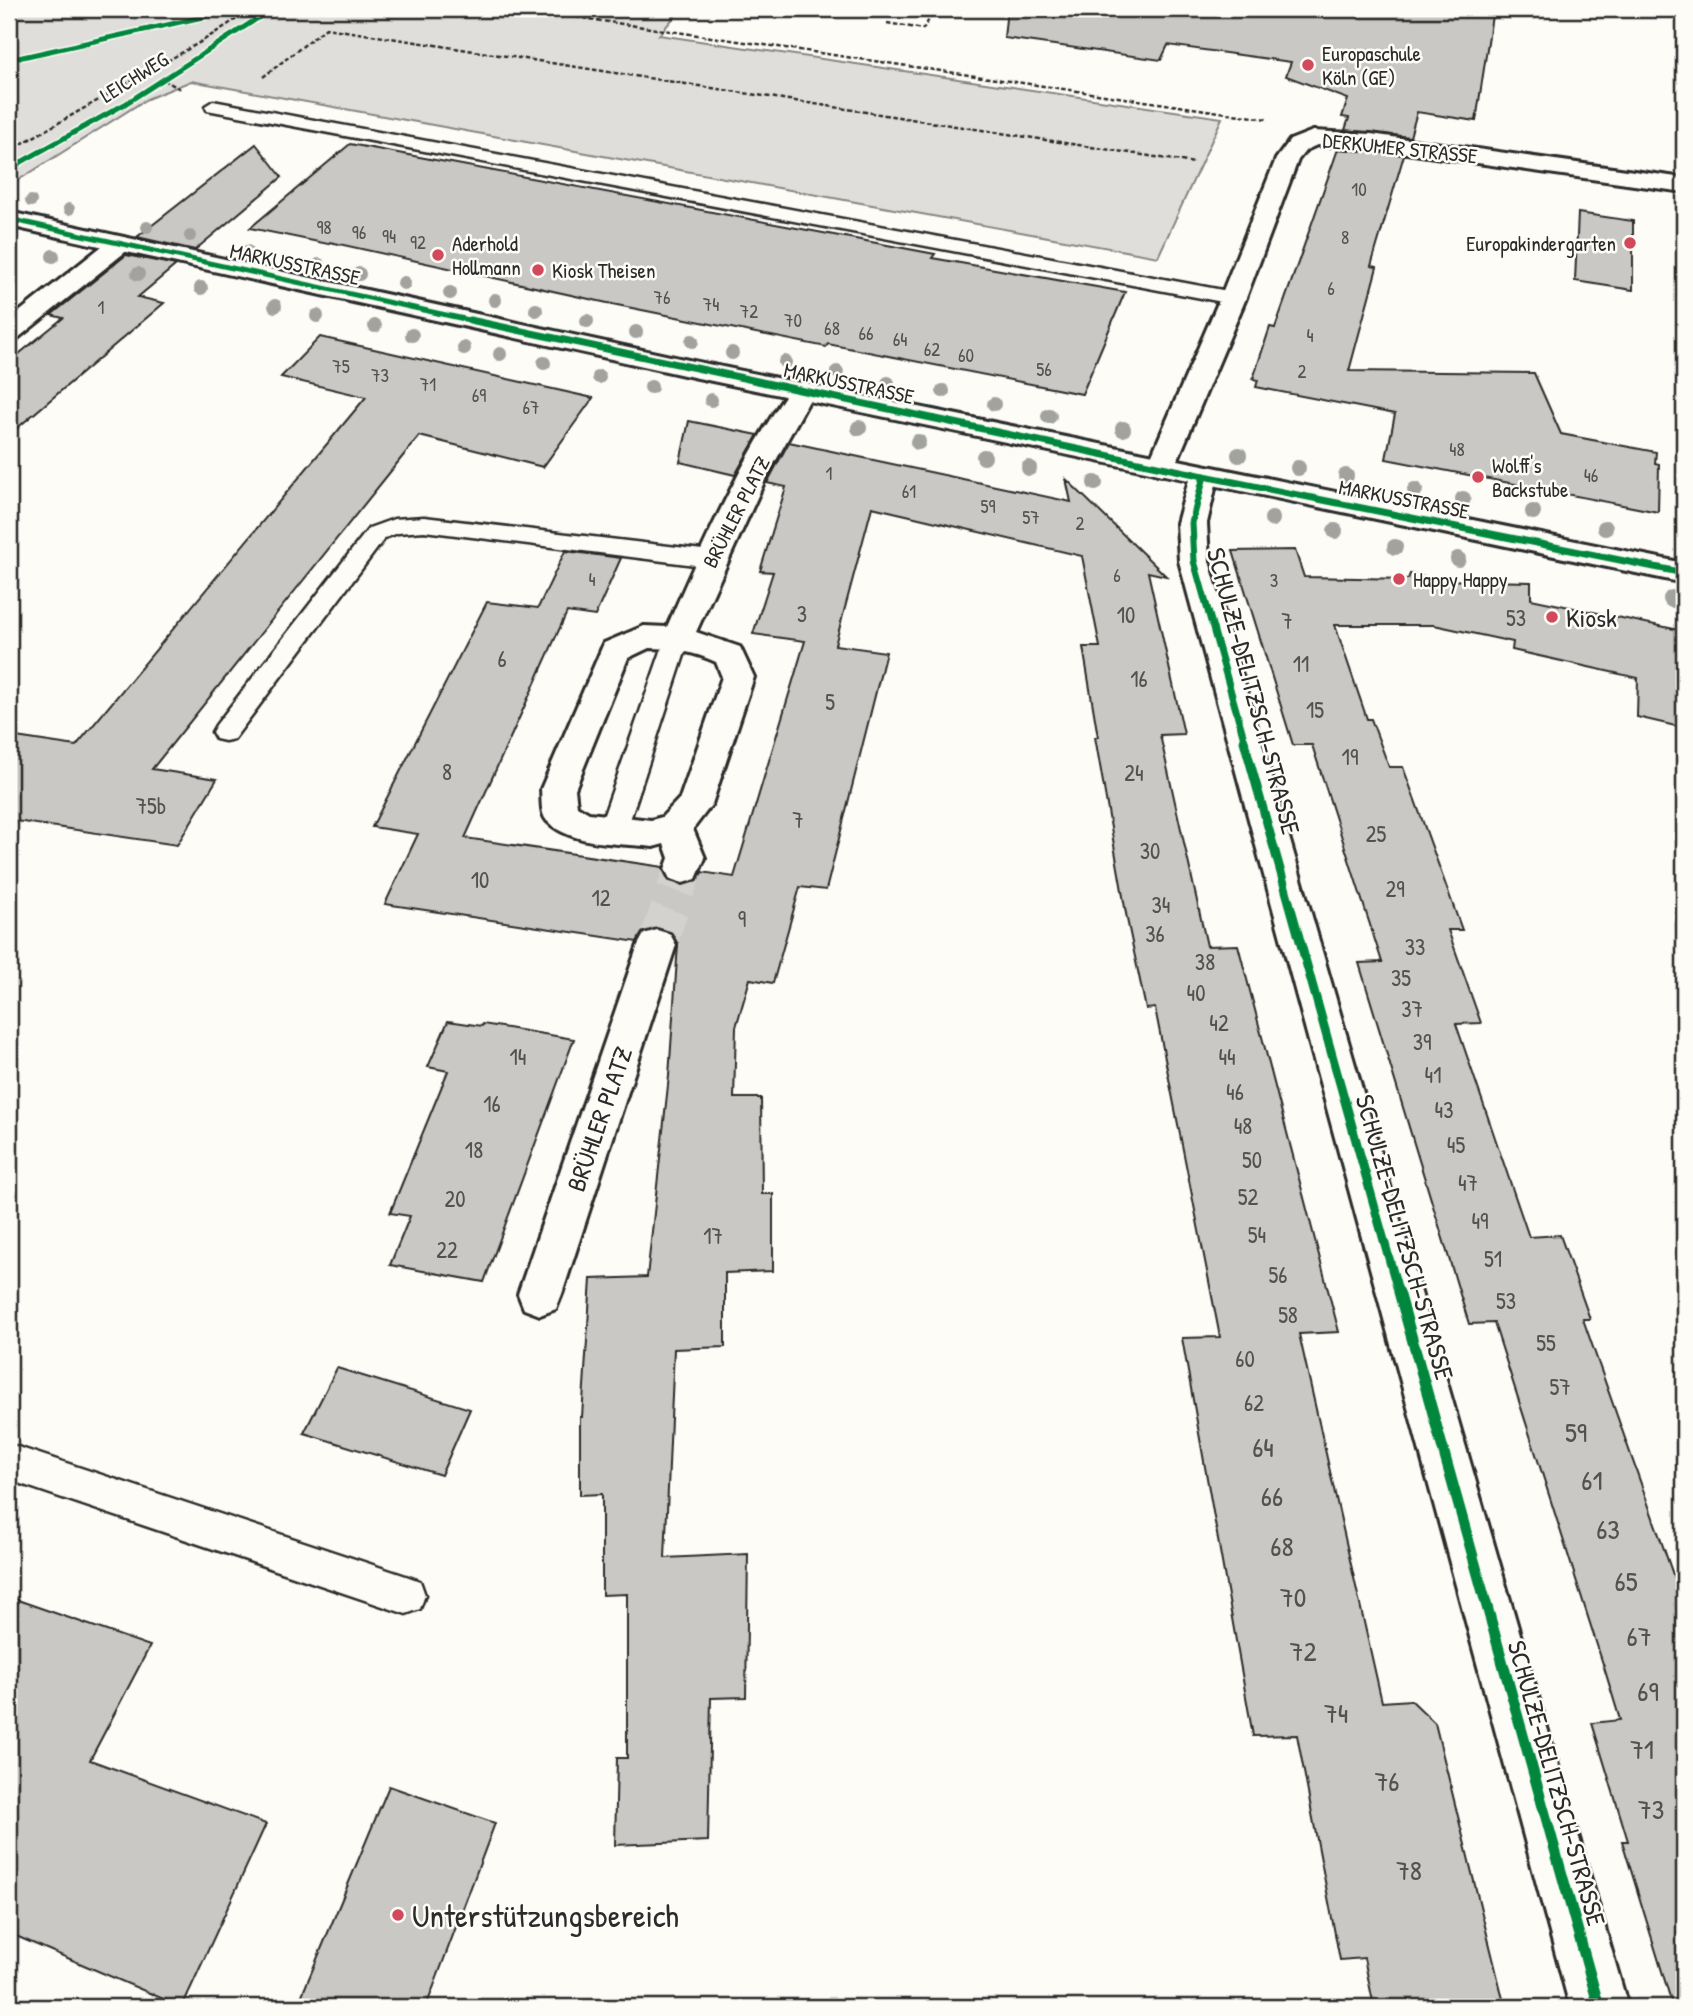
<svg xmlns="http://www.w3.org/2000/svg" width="1693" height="2016" font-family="'Patrick Hand',sans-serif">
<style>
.green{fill:#dfdeda;stroke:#858482;stroke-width:2}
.building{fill:#c9c8c4;stroke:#2b2b2b;stroke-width:2}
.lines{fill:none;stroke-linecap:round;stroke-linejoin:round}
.street-tunnel{stroke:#d3d2ce;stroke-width:38;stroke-dasharray:38 19;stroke-linecap:butt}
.lane-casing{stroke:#2b2b2b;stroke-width:5}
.street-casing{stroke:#2b2b2b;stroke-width:6}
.secondary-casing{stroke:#2b2b2b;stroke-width:6}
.path{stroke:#2b2b2b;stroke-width:2.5;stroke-dasharray:4.5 2.5;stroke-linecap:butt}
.lane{fill:#fdfcf7;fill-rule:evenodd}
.street{fill:#fdfcf7;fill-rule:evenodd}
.secondary{fill:#fdfcf7;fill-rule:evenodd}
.cycleway-far3-casing{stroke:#fdfcf7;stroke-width:8}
.cycleway-far2-casing{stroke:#fdfcf7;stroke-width:10}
.cycleway-far1-casing{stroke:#fdfcf7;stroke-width:13}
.cycleway-casing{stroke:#fdfcf7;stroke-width:16}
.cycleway-far3{stroke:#00873e;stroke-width:5}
.cycleway-far2{stroke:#00873e;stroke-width:7}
.cycleway-far1{stroke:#00873e;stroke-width:9}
.cycleway{stroke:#00873e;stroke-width:11}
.tree{fill:#a2a29f}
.poi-dot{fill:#d1495b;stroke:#fdfcf7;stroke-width:2.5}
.labels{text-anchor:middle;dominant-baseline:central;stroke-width:5;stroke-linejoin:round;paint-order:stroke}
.far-number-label{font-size:19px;fill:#525251}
.far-poi-label{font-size:21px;fill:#2b2b2b;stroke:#fdfcf7;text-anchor:start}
.far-street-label{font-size:21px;fill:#2b2b2b;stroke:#fdfcf7}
.number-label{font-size:23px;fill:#525251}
.poi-label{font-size:26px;fill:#2b2b2b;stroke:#fdfcf7;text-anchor:start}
.street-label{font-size:26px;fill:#2b2b2b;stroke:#fdfcf7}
.near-number-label{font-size:28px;fill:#525251}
.near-poi-label{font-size:32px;fill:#2b2b2b;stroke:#fdfcf7;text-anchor:start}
</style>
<rect width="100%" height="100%" fill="#fdfcf7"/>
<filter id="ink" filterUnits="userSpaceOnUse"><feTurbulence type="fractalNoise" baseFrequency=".0143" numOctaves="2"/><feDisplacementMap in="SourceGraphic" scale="14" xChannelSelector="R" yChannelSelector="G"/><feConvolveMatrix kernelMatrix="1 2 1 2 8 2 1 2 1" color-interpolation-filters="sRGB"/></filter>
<g filter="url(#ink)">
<!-- green -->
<polygon class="green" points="9,9 681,9 659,35 1222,118 1158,257 191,81 147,99 9,186"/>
<!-- building -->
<g class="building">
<polygon points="1007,9 1493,9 1476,121 1417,112 1410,137 1345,130 1349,118 1342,117 1348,99 1286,76 1291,62 1168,45 1161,60 1004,38"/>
<polygon points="256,144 282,177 195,250 137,237"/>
<polygon points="350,144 935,254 932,258 1125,292 1082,394 828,344 826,347 612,304 330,242 328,244 250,228"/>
<polygon points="1338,149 1404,155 1371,266 1377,267 1349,371 1534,373 1561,434 1656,452 1655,463 1659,464 1658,512 1386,459 1395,414 1256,387 1258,380 1253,379 1270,327 1275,328"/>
<polygon points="1578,213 1633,221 1633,290 1575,281"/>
<polygon points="126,255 176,265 138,297 164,303 9,435 9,362 63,318 51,315"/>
<polygon points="320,337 593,398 543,467 419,436 152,769 217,779 177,845 9,820 9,736 76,746 366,397 281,377"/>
<polygon points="689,421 758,435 735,475 680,462"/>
<polygon points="789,442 1071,502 1066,479 1166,576 1148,572 1184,734 1160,735 1207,946 1238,945 1339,1332 1299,1334 1382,1702 1411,1700 1435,1723 1505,2007 1374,2007 1364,1958 1340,1960 1297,1735 1253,1736 1182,1338 1220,1337 1155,1008 1146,1009 1127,919 1095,737 1098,737 1083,647 1100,647 1082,556 872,507 835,645 886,652 826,890 800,887 773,983 750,979 736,1027 734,1098 761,1098 762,1194 773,1194 773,1271 725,1273 725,1347 674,1349 665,1558 748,1554 746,1697 711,1698 708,1841 615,1845 617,1758 627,1758 627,1594 602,1595 602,1494 580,1495 580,1417 582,1417 591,1279 647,1277 669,1076 678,944 671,931 658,927 643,931 637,942 385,904 418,834 372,827 487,602 538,608 565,551 621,558 595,616 567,612 465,838 663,867 668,880 682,886 697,882 702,872 734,877 805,641 753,634 773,572 760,571 786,487 767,483"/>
<polygon points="1295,550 1304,577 1408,579 1410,574 1438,580 1531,582 1531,599 1684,631 1684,728 1637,717 1638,678 1512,650 1513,642 1434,625 1335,625 1367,719 1371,719 1389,767 1403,767 1462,930 1448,930 1481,1023 1456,1024 1529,1237 1560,1235 1590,1319 1583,1319 1684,1606 1684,2005 1673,2007 1622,1841 1628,1841 1592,1723 1620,1720 1603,1664 1494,1323 1469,1324 1359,963 1382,962 1312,745 1293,745 1233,551"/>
<polygon points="448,1021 482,1026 483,1024 574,1039 484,1282 390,1265 410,1216 390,1213 448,1071 428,1067"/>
<polygon points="337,1368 470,1409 441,1475 304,1433"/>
<polygon points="9,1597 150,1646 90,1760 266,1824 182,2007 9,1933"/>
<polygon points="389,1786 495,1823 426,2007 297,2007"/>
</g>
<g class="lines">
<!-- street-tunnel -->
<polyline class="street-tunnel" points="657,945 683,869"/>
<!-- lane casing -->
<g class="lane-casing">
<g id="lane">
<polygon points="213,101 1233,292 1243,298 1233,304 207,110 205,106"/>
<polygon points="424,517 711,551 719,554 723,559 719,564 711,567 424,531 398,533 385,538 234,739 225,741 216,739 212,732 216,725 369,528 394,519"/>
<polygon points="678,629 687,631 690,637 627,829 623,836 613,839 603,836 599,829 666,637 669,631"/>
<polygon points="9,1444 406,1576 420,1581 425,1595 420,1609 406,1614 9,1480"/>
</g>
</g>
<!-- street casing -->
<g class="street-casing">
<g id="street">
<polygon points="1313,131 1371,134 1684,178 1684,192 1371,148 1317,145 1306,150 1298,160 1246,298 1175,466 1171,472 1161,475 1151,472 1147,466 1220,298 1276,159 1290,140"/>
<polygon points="120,237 129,239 132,244 129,249 18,338 9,341 9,320 111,239"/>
<path d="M802,382L811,384L815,390L765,480L696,632L740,647L754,677L712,804L693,829L705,858L696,879L683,883L670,879L665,869L669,858L664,844L653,847C622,843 571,846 547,821C540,813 542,799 541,789L604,643L644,626L667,627C703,544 741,459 793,384ZM649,648C673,648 694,652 716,662L722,677L680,798L662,817L651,820L589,813L577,806L575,789L628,658Z"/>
<polygon points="1204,467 1214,470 1218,476 1207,523 1209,561 1628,2007 1570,2007 1179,561 1177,523 1190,476 1194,470"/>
<polygon points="657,930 670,934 676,945 562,1294 556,1309 540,1315 524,1309 518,1294 638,945 644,934"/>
</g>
</g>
<!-- secondary casing -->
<g class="secondary-casing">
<polygon id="secondary" points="9,212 693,361 1684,563 1684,583 693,377 9,226"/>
</g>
<!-- path -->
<g class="path">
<polyline points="521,9 1267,119"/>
<polyline points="906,16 911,9"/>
<polyline points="887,23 923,29 936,9"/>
<polyline points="263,77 326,28 1194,163"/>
<polyline points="164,80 182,90"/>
<polyline points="9,151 204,40 252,9"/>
</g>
<!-- lane -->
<use href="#lane" class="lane"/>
<!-- street -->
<use href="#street" class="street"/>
<!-- secondary -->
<use href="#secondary" class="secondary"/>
<!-- cycleway-far3 casing -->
<g class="cycleway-far3-casing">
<g id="cycleway-far3">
<polyline points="9,60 239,9"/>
<polyline points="9,166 16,165 125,104 272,9"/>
<polyline points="9,219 478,322"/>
</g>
</g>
<!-- cycleway-far2 casing -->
<g class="cycleway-far2-casing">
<g id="cycleway-far2">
<polyline points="470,320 1204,476 1684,573"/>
<polyline points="1204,476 1192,523 1194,561 1245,742"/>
</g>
</g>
<!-- cycleway-far1 casing -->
<g class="cycleway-far1-casing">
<polyline id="cycleway-far1" points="1244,741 1399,1294"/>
</g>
<!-- cycleway casing -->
<g class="cycleway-casing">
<polyline id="cycleway" points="1399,1292 1599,2007"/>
</g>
<!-- cycleway-far3 -->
<use href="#cycleway-far3" class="cycleway-far3"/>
<!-- cycleway-far2 -->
<use href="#cycleway-far2" class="cycleway-far2"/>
<!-- cycleway-far1 -->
<use href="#cycleway-far1" class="cycleway-far1"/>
<!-- cycleway -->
<use href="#cycleway" class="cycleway"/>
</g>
<!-- trees -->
<g class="tree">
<circle cx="31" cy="201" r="6"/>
<circle cx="69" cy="209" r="6"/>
<circle cx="147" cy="227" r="6"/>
<circle cx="190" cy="236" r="6"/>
<circle cx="247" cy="252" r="7"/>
<circle cx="53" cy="256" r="7"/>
<circle cx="319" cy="265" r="7"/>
<circle cx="138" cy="274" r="7"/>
<circle cx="359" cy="274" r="7"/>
<circle cx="404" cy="283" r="7"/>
<circle cx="201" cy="288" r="7"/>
<circle cx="450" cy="293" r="7"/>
<circle cx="495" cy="300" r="7"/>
<circle cx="275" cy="306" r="7"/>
<circle cx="536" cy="310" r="7"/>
<circle cx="317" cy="316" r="7"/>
<circle cx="587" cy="321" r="7"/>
<circle cx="375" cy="326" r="7"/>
<circle cx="636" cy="332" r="7"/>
<circle cx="412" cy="335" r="7"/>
<circle cx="692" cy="341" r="7"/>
<circle cx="464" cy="348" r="7"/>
<circle cx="732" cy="353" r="7"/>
<circle cx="500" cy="354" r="7"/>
<circle cx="785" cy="362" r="7"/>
<circle cx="544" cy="363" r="7"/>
<circle cx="837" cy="372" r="7"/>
<circle cx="599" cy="377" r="7"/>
<circle cx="888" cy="383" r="7"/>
<circle cx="651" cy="387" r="7"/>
<circle cx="943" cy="391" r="7"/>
<circle cx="711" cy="400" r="7"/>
<circle cx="994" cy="404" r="7"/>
<circle cx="1049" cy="416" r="8"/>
<circle cx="859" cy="428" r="8"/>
<circle cx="1123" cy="429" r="8"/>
<circle cx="918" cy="442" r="8"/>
<circle cx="1239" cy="455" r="8"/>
<circle cx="984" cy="457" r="8"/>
<circle cx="1029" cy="468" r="8"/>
<circle cx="1298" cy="468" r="8"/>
<circle cx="1346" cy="476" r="8"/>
<circle cx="1095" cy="483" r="8"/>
<circle cx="1415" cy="490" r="8"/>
<circle cx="1463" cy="499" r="8"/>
<circle cx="1533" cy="512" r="8"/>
<circle cx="1272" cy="519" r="8"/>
<circle cx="1605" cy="528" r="8"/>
<circle cx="1335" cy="531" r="8"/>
<circle cx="1395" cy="547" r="8"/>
<circle cx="1458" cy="559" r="8"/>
<circle cx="1672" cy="599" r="9"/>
</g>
</g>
<!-- markers -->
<g class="poi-dot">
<circle cx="1308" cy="65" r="7"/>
<circle cx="1630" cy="243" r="7"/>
<circle cx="438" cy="255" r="7"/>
<circle cx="538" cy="270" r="7"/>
<circle cx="1478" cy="477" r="7"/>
<circle cx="1399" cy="579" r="7"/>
<circle cx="1552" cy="617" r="7"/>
<circle cx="398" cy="1915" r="7"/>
</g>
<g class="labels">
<!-- far-number labels -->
<g class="far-number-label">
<text x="1359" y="189">10</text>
<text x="324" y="227">98</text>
<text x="359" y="232">96</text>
<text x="389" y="236">94</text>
<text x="1345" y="237">8</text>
<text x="418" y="242">92</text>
<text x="1331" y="288">6</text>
<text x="662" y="297">76</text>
<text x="711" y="304">74</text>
<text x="101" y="307">1</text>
<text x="749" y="311">72</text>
<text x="793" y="320">70</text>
<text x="832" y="328">68</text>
<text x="866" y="333">66</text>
<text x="1310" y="335">4</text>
<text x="900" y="339">64</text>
<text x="932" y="349">62</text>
<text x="966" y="355">60</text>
<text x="341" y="366">75</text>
<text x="1044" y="369">56</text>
<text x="1302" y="371">2</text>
<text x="380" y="375">73</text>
<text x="428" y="384">71</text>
<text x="479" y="395">69</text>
<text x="531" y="407">67</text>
<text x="1457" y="449">48</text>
<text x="829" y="473">1</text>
<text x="1591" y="475">46</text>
<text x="909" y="491">61</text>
<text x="988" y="506">59</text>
<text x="1031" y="517">57</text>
<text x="1080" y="523">2</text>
<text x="1117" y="575">6</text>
<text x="592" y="579">4</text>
<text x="1274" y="580">3</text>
</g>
<!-- far-poi labels -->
<g class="far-poi-label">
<text x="1322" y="53">Europaschule<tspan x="1322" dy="24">Köln (GE)</tspan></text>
<text x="452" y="243">Aderhold<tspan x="452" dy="24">Hollmann</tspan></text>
<text x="1616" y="243" text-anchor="end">Europakindergarten</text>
<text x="552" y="270">Kiosk Theisen</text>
<text x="1492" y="465">Wolff's<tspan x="1492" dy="24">Backstube</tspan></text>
<text x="1413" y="579">Happy Happy</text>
</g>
<!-- far-street labels -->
<g class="far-street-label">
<text transform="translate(134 77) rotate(-32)">LEICHWEG</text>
<text transform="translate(1400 148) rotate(6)">DERKUMER STRASSE</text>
<text transform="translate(295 264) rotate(12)">MARKUSSTRASSE</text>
<text transform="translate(849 383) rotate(12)">MARKUSSTRASSE</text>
<text transform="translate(1404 499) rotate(11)">MARKUSSTRASSE</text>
<text transform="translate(736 512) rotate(-63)">BRÜHLER PLATZ</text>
</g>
<!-- number labels -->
<g class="number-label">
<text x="802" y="613">3</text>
<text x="1126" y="614">10</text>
<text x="1516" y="617">53</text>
<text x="1287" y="620">7</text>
<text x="502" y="658">6</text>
<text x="1301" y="663">11</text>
<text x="1139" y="678">16</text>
<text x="830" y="701">5</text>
<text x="1315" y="709">15</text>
<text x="1350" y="756">19</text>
<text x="447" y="771">8</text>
<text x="1134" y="772">24</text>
<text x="151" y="805">75b</text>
<text x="798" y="819">7</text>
<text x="1376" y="833">25</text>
<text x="1150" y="850">30</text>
<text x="480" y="879">10</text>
<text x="1395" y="888">29</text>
<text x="601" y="897">12</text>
<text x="1161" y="904">34</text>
<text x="742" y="918">9</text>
<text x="1155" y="933">36</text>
<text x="1415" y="946">33</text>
<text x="1205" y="961">38</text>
<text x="1401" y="977">35</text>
<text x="1196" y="992">40</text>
<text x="1412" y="1008">37</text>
<text x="1219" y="1022">42</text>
<text x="1422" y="1041">39</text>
<text x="518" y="1056">14</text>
<text x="1227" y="1056">44</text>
<text x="1433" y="1074">41</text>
<text x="1235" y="1091">46</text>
<text x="492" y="1103">16</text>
<text x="1444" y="1109">43</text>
<text x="1243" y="1125">48</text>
<text x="1456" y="1144">45</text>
<text x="474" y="1149">18</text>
<text x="1252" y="1159">50</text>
<text x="1468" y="1182">47</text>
<text x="1248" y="1196">52</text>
<text x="455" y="1198">20</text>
<text x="1480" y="1220">49</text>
<text x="1257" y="1234">54</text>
<text x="713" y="1235">17</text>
<text x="447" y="1249">22</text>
<text x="1493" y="1258">51</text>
<text x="1278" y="1274">56</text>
<text x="1506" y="1300">53</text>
<text x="1288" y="1314">58</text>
<text x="1546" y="1342">55</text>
<text x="1245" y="1358">60</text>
<text x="1560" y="1386">57</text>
<text x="1254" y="1402">62</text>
</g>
<!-- poi labels -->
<g class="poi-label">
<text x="1566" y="617">Kiosk</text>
</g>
<!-- street labels -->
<g class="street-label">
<text transform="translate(1254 691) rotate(75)">SCHULZE-DELITZSCH-STRASSE</text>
<text transform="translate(599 1119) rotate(-71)">BRÜHLER PLATZ</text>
<text transform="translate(1405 1237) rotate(74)">SCHULZE-DELITZSCH-STRASSE</text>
<text transform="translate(1557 1783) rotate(74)">SCHULZE-DELITZSCH-STRASSE</text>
</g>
<!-- near-number labels -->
<g class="near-number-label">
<text x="1576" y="1432">59</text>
<text x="1263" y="1447">64</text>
<text x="1592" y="1480">61</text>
<text x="1272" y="1496">66</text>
<text x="1608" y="1529">63</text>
<text x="1282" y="1546">68</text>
<text x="1626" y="1581">65</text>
<text x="1293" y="1597">70</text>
<text x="1639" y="1636">67</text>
<text x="1303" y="1651">72</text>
<text x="1648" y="1691">69</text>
<text x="1336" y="1713">74</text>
<text x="1642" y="1749">71</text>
<text x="1387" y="1781">76</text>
<text x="1651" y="1809">73</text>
<text x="1409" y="1870">78</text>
</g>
<!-- near-poi labels -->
<g class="near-poi-label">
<text x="412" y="1915">Unterstützungsbereich</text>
</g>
</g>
<!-- margin -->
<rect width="1693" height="2016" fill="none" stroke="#fdfcf7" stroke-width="35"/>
<rect x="18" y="18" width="1658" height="1981" fill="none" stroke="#2b2b2b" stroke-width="2.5" filter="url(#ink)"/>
</svg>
